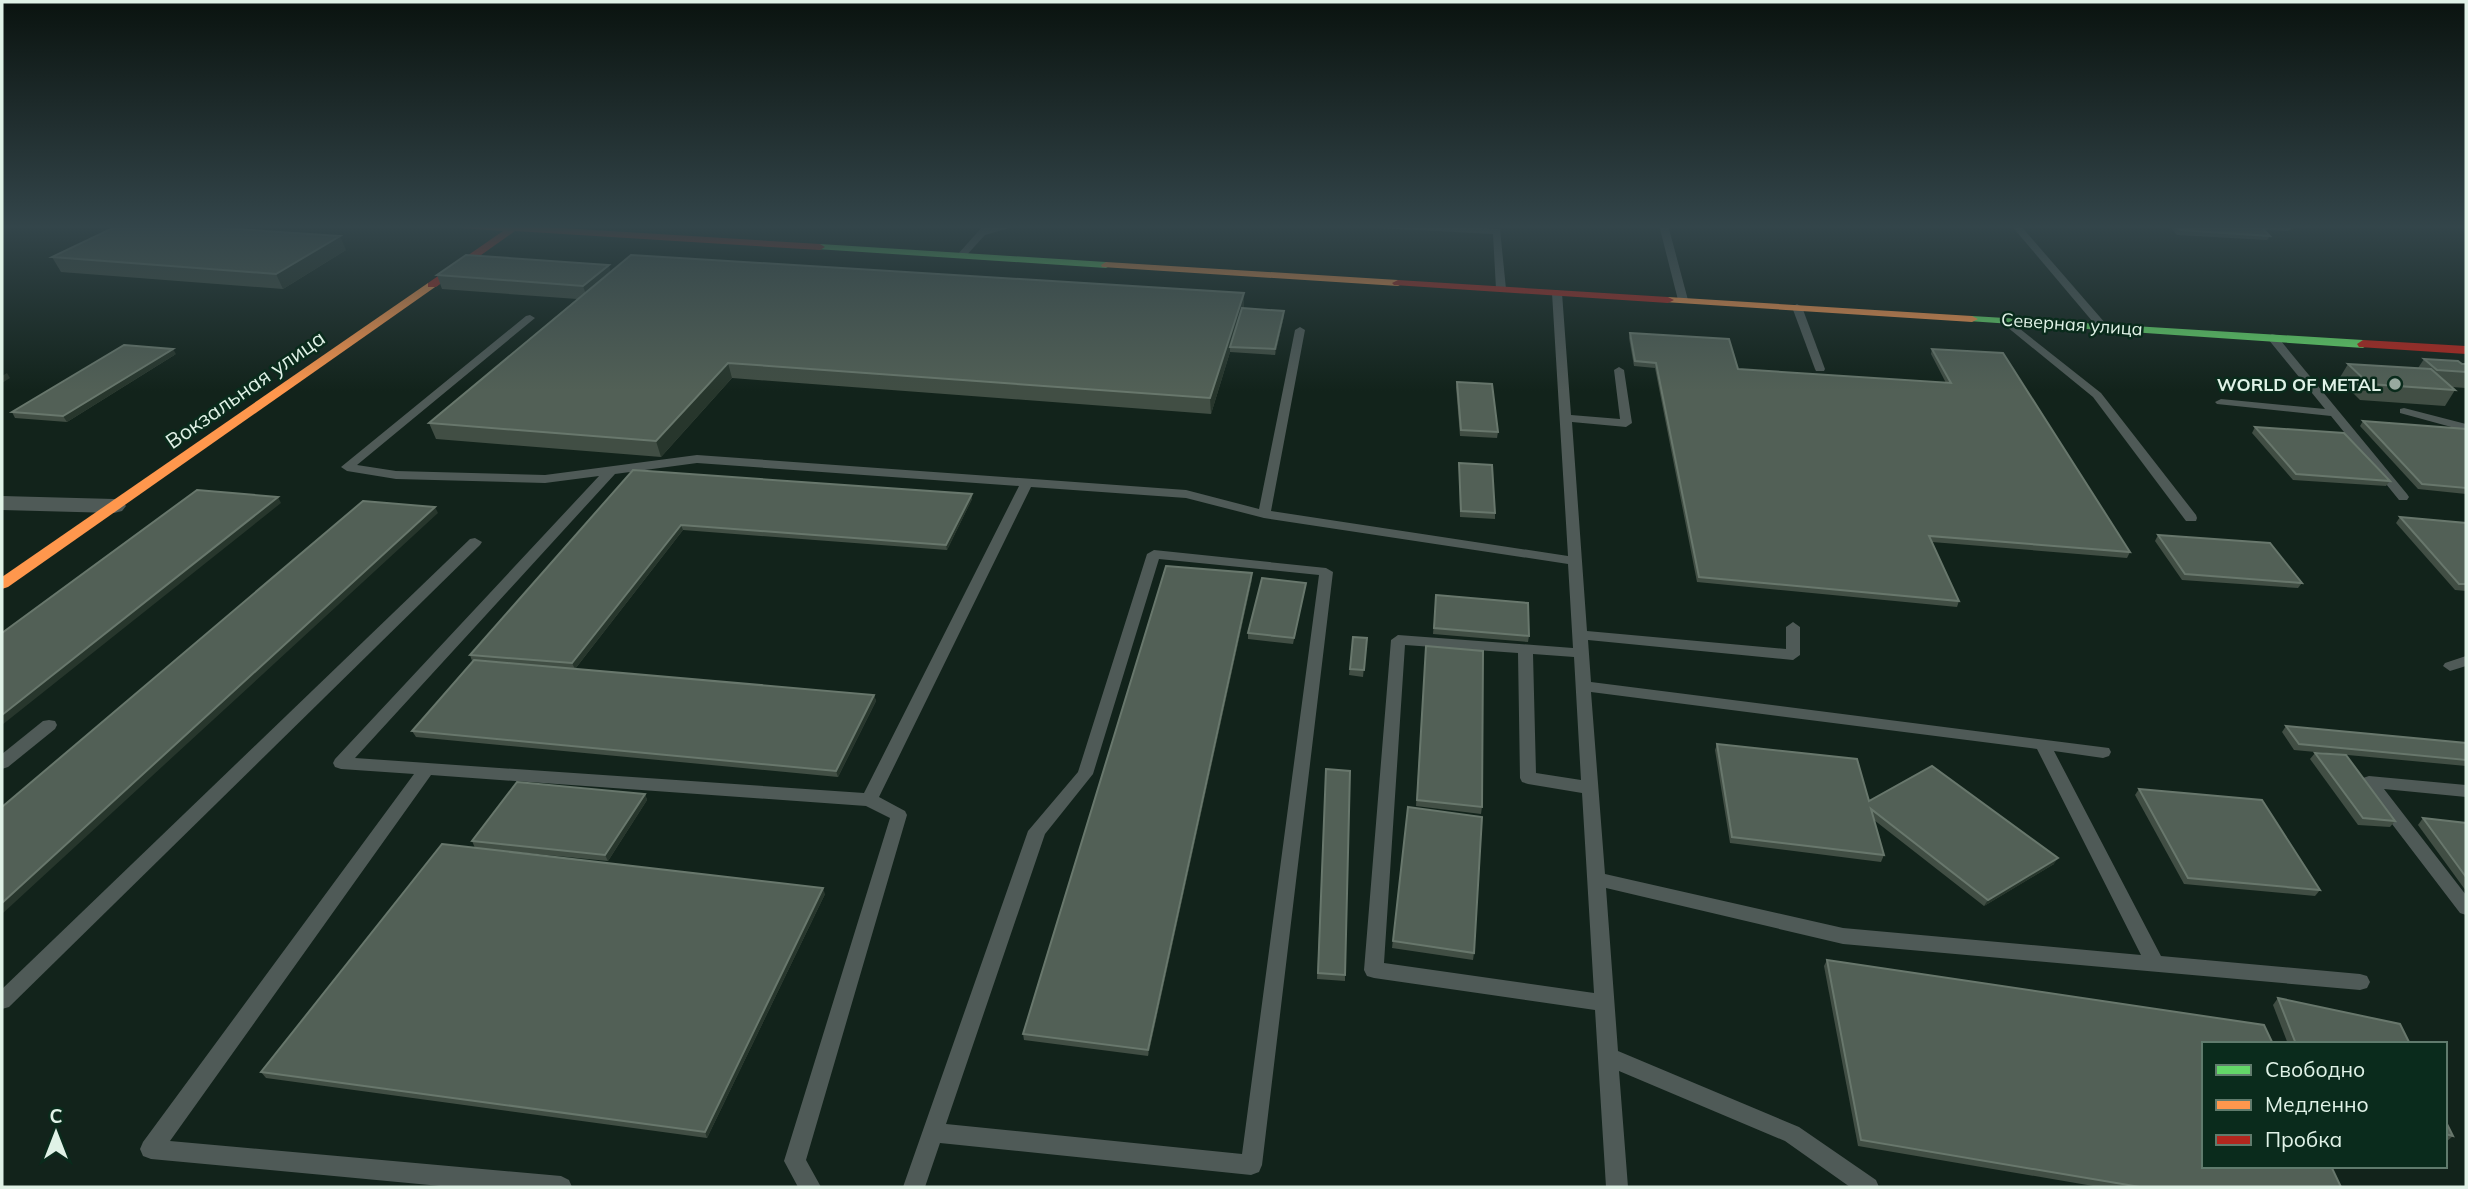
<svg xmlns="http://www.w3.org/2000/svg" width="2468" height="1189" font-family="Mulish,sans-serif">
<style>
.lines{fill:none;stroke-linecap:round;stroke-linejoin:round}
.lane{fill:#4f5a57;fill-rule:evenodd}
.street{fill:#4f5a57;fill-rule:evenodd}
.fast{fill:#63d668;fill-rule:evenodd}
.slow{fill:#ff974d;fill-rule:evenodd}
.jam{fill:#b3261e;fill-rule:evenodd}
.wall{fill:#414e44}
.shaded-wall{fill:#27362c}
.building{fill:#526056;stroke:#68776c;stroke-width:2}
.poi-dot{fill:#98aaa0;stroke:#0a2b1c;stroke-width:2.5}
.labels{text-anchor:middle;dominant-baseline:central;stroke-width:5;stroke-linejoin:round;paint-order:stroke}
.far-street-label{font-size:18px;fill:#e0f2e7;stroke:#0a2b1c}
.far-poi-label{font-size:18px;font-weight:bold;fill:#e0f2e7;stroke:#0a2b1c;text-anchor:end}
.street-label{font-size:21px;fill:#e0f2e7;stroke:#0a2b1c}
</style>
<rect width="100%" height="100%" fill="#12231b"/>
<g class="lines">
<!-- lane -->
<g class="lane">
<polygon points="984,225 993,225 991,228 1005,225 1020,225 985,235 964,258 958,258 958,254"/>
<polygon points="1374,225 1427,225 1500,229 1506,289 1501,292 1496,289 1493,234 1379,228"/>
<polygon points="1659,225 1668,225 1688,300 1687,302 1678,300"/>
<polygon points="2011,225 2020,225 2106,324 2106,328 2098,328"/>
<path d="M2221,225C2238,224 2279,220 2293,228L2288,231L2226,228Z"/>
<path d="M1557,290L1562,293L1571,415L1620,419L1614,370L1619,367L1624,370L1632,423L1626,427L1572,422L1587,631L1786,649V627L1793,622L1800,627V655L1793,660L1588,640L1591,682L2109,748L2111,752L2109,756L2103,758L2054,751L2161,956L2360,974L2367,976L2370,982L2367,988L2360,990L1843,944L1606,888L1618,1051L1799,1127L1876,1180L1879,1187H1850L1785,1141L1619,1071L1628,1187H1606L1595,1010L1374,978L1367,976L1364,970L1391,640L1398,635L1573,648L1568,564L1264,518L1186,498L1031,487L879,797L905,811L907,815L806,1160L821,1187H798L784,1161L890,818L866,806L431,775L170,1141L561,1176L569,1180L572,1187H451L151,1159L143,1156L140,1149L143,1142L414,774L341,769L335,767L333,763L335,759L599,476L545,483L396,479L347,471L341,467L526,316L530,315L535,318L357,465L396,471L545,475L697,455L1186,490L1259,509L1295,330L1300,327L1305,330L1271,511L1568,556L1552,293ZM697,463L1019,486L864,793L355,758L615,474ZM1405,645L1518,653L1520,778L1522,782L1528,784L1582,793L1594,993L1384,963ZM1533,654L1574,657L1581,780L1536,773ZM1591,692L2037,749L2141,955L1843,928L1605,874Z"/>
<polygon points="1797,304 1802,307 1825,369 1824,371 1816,371 1815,369 1792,307"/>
<polygon points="2005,317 2101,393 2196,515 2197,518 2196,521 2186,521 2093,397 2001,322 2000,320"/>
<polygon points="2272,334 2276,335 2407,494 2409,497 2407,500 2399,500 2331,416 2217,404 2215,402 2221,399 2325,409 2268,339 2267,337"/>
<polygon points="2404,408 2466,424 2466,431 2400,413 2400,409"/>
<polygon points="475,538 482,542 480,545 9,1007 2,1009 2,989 470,539"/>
<path d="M1154,550L1326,568L1333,572L1262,1165L1259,1172L1251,1175L940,1143L925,1187H903L1028,831L1078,772L1147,554ZM1159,559L1319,575L1242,1154L946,1124L1045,834L1093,774Z"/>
<polygon points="2466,656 2466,666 2450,671 2443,666 2445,663"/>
<polygon points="49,720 55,721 57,725 55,729 8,767 2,769 2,754 43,721"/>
<polygon points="2369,776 2466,785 2466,797 2384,789 2466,895 2466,915 2460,913 2363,786 2361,782 2363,778"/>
</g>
<!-- street -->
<polygon class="street" points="2,496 114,499 122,501 126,506 122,511 114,513 2,510"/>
<!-- fast -->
<g class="fast">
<polygon points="820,244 1106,262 1111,265 1106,268 816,249 816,245"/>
<polygon points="1972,316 2363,340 2369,344 2363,348 1968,321 1966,319"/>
</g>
<!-- slow -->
<g class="slow">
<polygon points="1106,262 1398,280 1404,283 1398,286 1102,267 1101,265"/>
<polygon points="428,283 438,285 8,587 2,589 2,577"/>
<polygon points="1668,297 1972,316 1978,319 1972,322 1664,302 1664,298"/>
</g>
<!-- jam -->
<g class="jam">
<polygon points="457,225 513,225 820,244 825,247 820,250 515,231 436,287 428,287 428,283 503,231 462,228"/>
<polygon points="1398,280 1668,297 1674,300 1668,303 1394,285 1392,283"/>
<polygon points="2363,340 2466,346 2466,354 2359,347 2357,344"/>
</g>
</g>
<!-- wall -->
<g class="wall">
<polygon points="2172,225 2199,225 2270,236 2267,240 2177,235 2171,228"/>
<polygon points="346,250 283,289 61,272 52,257"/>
<polygon points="611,272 1284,311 1284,316 1275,355 1230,352 1211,414 732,378 661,457 436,439 429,423 577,299 442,289 437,275"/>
<polygon points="1630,333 1738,369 1946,383 1931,354 1932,349 2130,552 2127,558 1932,542 1959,601 1957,607 1697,582 1655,368 1634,366 1629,338"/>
<polygon points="176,354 67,422 15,418 12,412"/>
<polygon points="2424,359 2466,364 2466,388 2451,387 2455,390 2445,406 2360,400 2339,379 2348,364 2418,368"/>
<polygon points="1457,382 1498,432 1497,438 1460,436 1456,387"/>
<polygon points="2363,421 2466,429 2466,494 2418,489 2360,426"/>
<polygon points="2255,427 2390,481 2386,486 2293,480 2252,433"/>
<polygon points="1459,463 1495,513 1495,519 1460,517"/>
<polygon points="633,470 972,499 947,550 683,530 575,669 874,695 876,701 838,777 416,737 412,731 474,661 472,661 470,655"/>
<polygon points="2400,517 2466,523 2466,591 2455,590 2396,523"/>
<polygon points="2158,535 2302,583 2298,588 2182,580 2155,541"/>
<polygon points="1252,573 1252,579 1148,1056 1024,1040 1023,1034"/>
<polygon points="1305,589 1293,644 1248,639 1248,633"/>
<polygon points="1436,595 1529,636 1528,642 1433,634"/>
<polygon points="1353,637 1367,638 1363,677 1349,675"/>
<polygon points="1426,646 1482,807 1481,814 1416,806"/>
<polygon points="2286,726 2466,743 2466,766 2294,750 2282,732"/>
<polygon points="1717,744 1869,801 2054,864 1984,906 1874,820 1884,855 1881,862 1730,843 1715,750"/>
<polygon points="2315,753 2395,821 2390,827 2358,825 2310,759"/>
<polygon points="1326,769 1345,975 1345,981 1317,979"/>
<polygon points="2139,789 2320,890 2315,896 2184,884 2135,795"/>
<polygon points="645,794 647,800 608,861 475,848 472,841"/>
<polygon points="1408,807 1474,953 1473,960 1392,948"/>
<polygon points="2423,818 2466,823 2466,891 2418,825"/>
<polygon points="825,894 707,1138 266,1078 261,1072"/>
<polygon points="1827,960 2341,1187 2099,1187 1858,1146 1824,966"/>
<polygon points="2278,998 2410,1044 2288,1044 2273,1005"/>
<polygon points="2445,1134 2453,1136 2446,1142 2445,1142"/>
</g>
<!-- shaded-wall -->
<g class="shaded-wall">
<polygon points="340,236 346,250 283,289 276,274"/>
<polygon points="609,265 613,280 588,300 583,286"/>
<polygon points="1244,293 1244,308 1230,347 1230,352 1211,414 1210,398"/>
<polygon points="1284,311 1284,316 1275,355 1275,349"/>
<polygon points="173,349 176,354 67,422 63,416"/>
<polygon points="728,363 732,378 661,457 656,441"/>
<polygon points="7,373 10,378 2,383 2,376"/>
<polygon points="972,494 972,499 947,550 946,545"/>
<polygon points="278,497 281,503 2,725 2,715"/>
<polygon points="435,507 438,513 2,914 2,903"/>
<polygon points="681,525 683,530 575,669 572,663"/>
<polygon points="1252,573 1252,579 1148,1056 1148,1050"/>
<polygon points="874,695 876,701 838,777 836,771"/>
<polygon points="645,794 647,800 608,861 605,855"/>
<polygon points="2058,858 2054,864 1984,906 1988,900"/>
<polygon points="823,888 825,894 707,1138 705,1132"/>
</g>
<!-- building -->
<g class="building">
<polygon points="119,225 176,225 340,236 276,274 52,257"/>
<polygon points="2174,225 2199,225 2262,228 2270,236 2180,230"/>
<polygon points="466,255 609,265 583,286 437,275"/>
<polygon points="631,255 1244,293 1210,398 728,363 656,441 429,423"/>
<polygon points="1242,308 1284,311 1275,349 1230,347"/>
<polygon points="1630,333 1729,339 1738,369 1951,383 1932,349 2003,353 2130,552 1929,536 1959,601 1699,577 1656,363 1635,361"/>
<polygon points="124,345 173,349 63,416 12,412"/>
<polygon points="2424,359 2458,361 2462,364 2466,364 2466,372 2437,370"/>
<polygon points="2348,364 2431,369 2455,390 2369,384"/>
<polygon points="1457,382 1492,384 1498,432 1461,430"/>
<polygon points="2363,421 2466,429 2466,488 2422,484"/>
<polygon points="2255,427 2344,433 2390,481 2296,474"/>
<polygon points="1459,463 1492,465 1495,513 1461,511"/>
<polygon points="633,470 972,494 946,545 681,525 572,663 470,655"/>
<polygon points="197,490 278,497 2,715 2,633"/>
<polygon points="363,501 435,507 2,903 2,807"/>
<polygon points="2400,517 2466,523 2466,584 2459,584"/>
<polygon points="2158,535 2270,543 2302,583 2185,574"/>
<polygon points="1166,566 1252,573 1148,1050 1023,1034"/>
<polygon points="1262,578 1306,583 1294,638 1248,633"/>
<polygon points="1436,595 1528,603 1529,636 1434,628"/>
<polygon points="1353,637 1367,638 1364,670 1350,669"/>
<polygon points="1426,646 1483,651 1482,807 1417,800"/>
<polygon points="474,660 874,695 836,771 412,731"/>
<polygon points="2286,726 2466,743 2466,760 2299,744"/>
<polygon points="1717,744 1857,759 1869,801 1932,766 2058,858 1988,900 1871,809 1884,855 1732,837"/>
<polygon points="2315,753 2346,755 2395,821 2363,818"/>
<polygon points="1326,769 1350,771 1345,975 1318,973"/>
<polygon points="517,782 645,794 605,855 472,841"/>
<polygon points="2139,789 2262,800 2320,890 2188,878"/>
<polygon points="1408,807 1482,817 1474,953 1393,941"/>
<polygon points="2423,818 2466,823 2466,877"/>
<polygon points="442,844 823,888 705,1132 261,1072"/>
<polygon points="1827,960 2264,1025 2273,1044 2204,1044 2204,1166 2331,1166 2341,1187 2140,1187 1861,1140"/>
<polygon points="2278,998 2400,1024 2410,1044 2296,1044"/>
<polygon points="2445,1120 2453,1136 2445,1134"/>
</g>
<!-- sky -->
<linearGradient id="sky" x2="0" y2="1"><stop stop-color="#0a130f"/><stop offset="0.58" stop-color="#33454a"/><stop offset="1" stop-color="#33454a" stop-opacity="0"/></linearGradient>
<rect width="2468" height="391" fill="url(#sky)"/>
<!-- markers -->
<circle class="poi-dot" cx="2395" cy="384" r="7"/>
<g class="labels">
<!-- far-street labels -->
<g class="far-street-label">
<text transform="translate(2072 324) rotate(4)">Северная улица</text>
</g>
<!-- far-poi labels -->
<g class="far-poi-label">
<text x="2381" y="384">WORLD OF METAL</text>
</g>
<!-- street labels -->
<g class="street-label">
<text transform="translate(245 389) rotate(-35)">Вокзальная улица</text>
</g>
</g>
<!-- border -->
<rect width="2468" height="1189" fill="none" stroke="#e0f2e7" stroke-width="7"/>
<!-- legend -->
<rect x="2202" y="1042" width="245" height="126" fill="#0a2b1c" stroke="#607b6d" stroke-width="2"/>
<rect x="2216" y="1065" width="35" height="10" fill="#63d668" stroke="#607b6d" stroke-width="2"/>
<text x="2265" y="1077" font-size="21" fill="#e0f2e7">Свободно</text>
<rect x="2216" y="1100" width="35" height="10" fill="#ff974d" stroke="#607b6d" stroke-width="2"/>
<text x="2265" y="1112" font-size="21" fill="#e0f2e7">Медленно</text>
<rect x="2216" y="1135" width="35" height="10" fill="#b3261e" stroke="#607b6d" stroke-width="2"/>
<text x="2265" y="1147" font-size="21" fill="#e0f2e7">Пробка</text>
<!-- north arrow -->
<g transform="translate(56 1133)" stroke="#0a2b1c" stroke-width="5" paint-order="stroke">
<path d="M0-5L12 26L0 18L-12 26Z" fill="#e0f2e7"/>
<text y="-10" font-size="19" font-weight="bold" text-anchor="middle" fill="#e0f2e7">С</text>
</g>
</svg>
